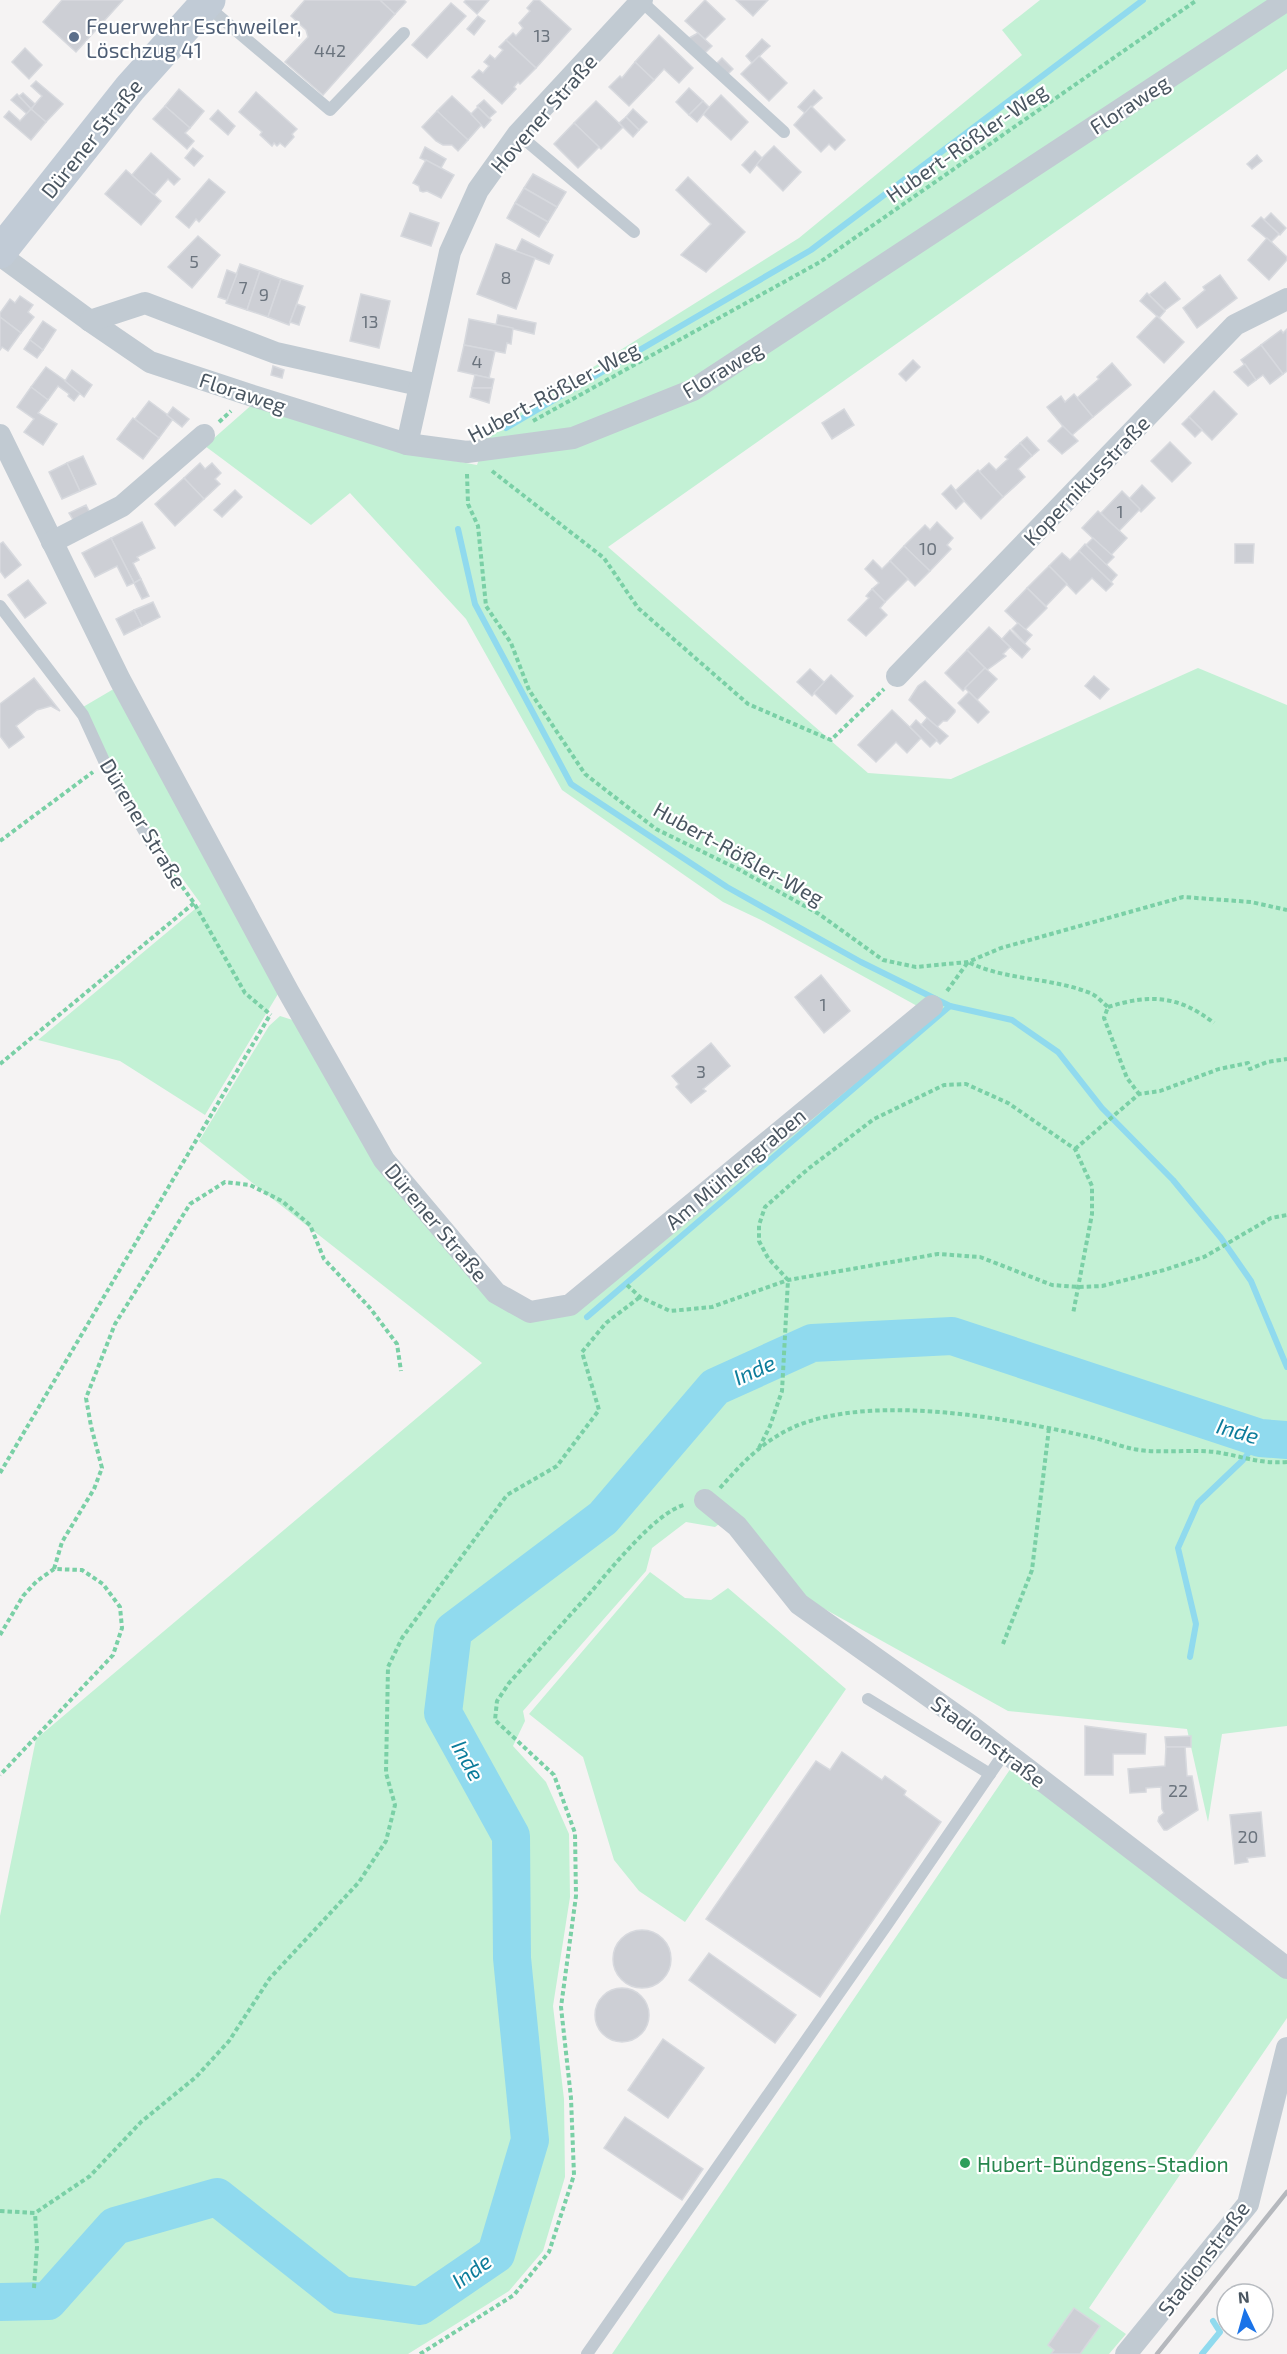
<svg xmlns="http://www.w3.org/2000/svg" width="1287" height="2354" font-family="'Exo 2',sans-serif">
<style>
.green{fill:#c3f1d5}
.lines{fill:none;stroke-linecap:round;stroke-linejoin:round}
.stream{stroke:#90daee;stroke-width:6}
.river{stroke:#90daee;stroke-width:38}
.building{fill:#cdcfd5;stroke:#d7d9de;stroke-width:1.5}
.path{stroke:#7ad0a6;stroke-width:4;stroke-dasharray:4.5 3;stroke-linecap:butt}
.lane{stroke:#c1cad2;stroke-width:12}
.street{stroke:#c1cad2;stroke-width:22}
.secondary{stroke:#c1cbd6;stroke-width:33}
.rail{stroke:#b5b8bd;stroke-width:4.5}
.service-dot{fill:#5c6f8a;stroke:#fff;stroke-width:2}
.leisure-dot{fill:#2e9e5b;stroke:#fff;stroke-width:2}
.labels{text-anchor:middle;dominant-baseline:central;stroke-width:4.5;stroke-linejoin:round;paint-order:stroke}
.number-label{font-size:18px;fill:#6b747e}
.service-label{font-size:21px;fill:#4e5e75;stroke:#fff;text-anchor:start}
.street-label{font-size:21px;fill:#4a5661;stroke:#fff}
.leisure-label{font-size:21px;fill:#27864d;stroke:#fff;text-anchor:start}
.water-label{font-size:22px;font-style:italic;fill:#0c7c9b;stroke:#fff}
</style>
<rect width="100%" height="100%" fill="#f5f3f3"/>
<!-- green -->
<g class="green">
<polygon points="1040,0 1287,0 1287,69 608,547 868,773 951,779 1198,668 1287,705 1287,1726 1222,1734 1208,1822 1187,1729 1008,1711 803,1597 735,1513 715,1527 686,1522 652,1548 646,1571 523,1711 525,1721 513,1746 546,1782 569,1834 570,1897 553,2006 564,2099 565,2177 543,2251 509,2291 408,2354 0,2354 0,1916 36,1739 482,1363 199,1141 269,1026 280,1016 299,1022 495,1297 572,1310 919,1007 761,920 723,902 562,790 466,619 350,493 311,525 205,446 255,402 401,451 477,465 488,433 799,238 1022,55 1002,30"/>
<polygon points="117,687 281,989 205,1115 120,1061 38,1040 201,904 155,841 110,760 83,707"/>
<polygon points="650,1572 685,1598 711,1600 728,1588 846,1689 685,1922 639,1891 614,1860 583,1757 529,1714"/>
<polygon points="1011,1768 1287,1975 1287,2018 1089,2308 1126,2334 1109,2354 612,2354"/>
</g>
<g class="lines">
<!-- stream -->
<g class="stream">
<polyline points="506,428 811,250 1143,0"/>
<polyline points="458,529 475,604 571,784 727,887 861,962 950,1006"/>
<polyline points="587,1317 950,1006 1012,1020 1058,1052 1102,1108 1173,1180 1221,1238 1251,1281 1287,1367"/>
<polyline points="1190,1657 1196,1624 1178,1548 1198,1503 1243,1460 1260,1438"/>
<polyline points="1202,2354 1220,2332 1213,2321"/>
</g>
<!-- river -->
<polyline class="river" points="0,2302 48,2301 115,2226 217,2197 341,2295 420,2306 496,2254 530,2140 512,1958 511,1836 443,1713 453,1631 603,1518 715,1387 812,1343 952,1336 1260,1438 1287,1440"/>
</g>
<!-- building -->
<g class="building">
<polygon points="62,0 123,0 76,52 43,22"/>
<polygon points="305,0 380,0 395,14 323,95 285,62 308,37 306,30 291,16"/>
<polygon points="380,0 404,0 406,2 395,14"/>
<polygon points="466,0 489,0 477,14 464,2"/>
<polygon points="534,0 539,0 571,29 536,68 506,40 513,33 516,36 523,28 519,23 530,11 527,8"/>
<polygon points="705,0 725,19 705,39 685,21"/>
<polygon points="736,0 768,0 753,16"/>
<polygon points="451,3 466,16 427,58 412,45"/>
<polygon points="478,16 485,21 474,35 467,29"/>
<polygon points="698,33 712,46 705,53 689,38"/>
<polygon points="659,35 693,68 679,83 664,69 654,80 635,62"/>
<polygon points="762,39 770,46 752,63 746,56"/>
<polygon points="506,40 536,68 520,84 518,82 514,87 516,89 502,104 472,77 479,70 483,73 489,66 484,62 490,55 495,59 503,50 499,47"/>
<polygon points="25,48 42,65 29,79 12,62"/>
<polygon points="759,56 787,83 769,101 741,74"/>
<polygon points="722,58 733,69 727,75 716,64"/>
<polygon points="635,62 654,80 629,106 609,87 620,76 622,78"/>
<polygon points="36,81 63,104 46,122 31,109 42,96 31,86"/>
<polygon points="689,88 703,101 689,115 676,102"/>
<polygon points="179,89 204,111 190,128 165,106"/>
<polygon points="814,90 822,98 805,113 798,107"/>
<polygon points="256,92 297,129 292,134 294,137 285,147 280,143 277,146 274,143 272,146 260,135 262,132 239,112"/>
<polygon points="23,93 35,104 31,109 19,96"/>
<polygon points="17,94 31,109 27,114 11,100"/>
<polygon points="721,95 748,122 731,140 703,114"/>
<polygon points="452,96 482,124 468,140 437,111"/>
<polygon points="484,100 496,112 489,118 477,106"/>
<polygon points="596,101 623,127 601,149 574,123"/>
<polygon points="703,101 709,107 697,122 689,115"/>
<polygon points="165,106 190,128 185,133 194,141 187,149 153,119"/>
<polygon points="811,106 845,140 835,150 829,144 821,152 794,125"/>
<polygon points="478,107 491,120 484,128 471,114"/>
<polygon points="31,109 46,122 31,140 4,117 9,111 20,121"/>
<polygon points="633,109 647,122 639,130 626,117"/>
<polygon points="218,110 235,126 228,135 210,119"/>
<polygon points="437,111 468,140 458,151 452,145 443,145 436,141 422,127"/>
<polygon points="626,117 639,130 633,137 619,123"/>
<polygon points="574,123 599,147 578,168 554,144"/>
<polygon points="774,146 801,172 783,191 756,164"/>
<polygon points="425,147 446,159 441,168 420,158"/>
<polygon points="193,148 203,156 194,166 185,158"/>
<polygon points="755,151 762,158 750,173 742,165"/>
<polygon points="151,153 180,179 174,185 168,179 154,195 132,175"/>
<polygon points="1257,155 1262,161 1252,169 1247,164"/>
<polygon points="426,160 454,175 441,198 427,191 423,192 420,191 419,186 413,183"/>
<polygon points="126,170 161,201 141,225 105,194"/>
<polygon points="533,174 566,192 557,207 524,188"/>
<polygon points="688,177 745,232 706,272 681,255 711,224 676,190"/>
<polygon points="209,179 225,192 199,222 196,219 189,228 176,217"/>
<polygon points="524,188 557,207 548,222 515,203"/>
<polygon points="515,203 548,222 539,237 507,218"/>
<polygon points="410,213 439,223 431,246 401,236"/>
<polygon points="1271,213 1286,228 1280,235 1264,220"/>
<polygon points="1261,217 1279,234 1271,242 1252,226"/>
<polygon points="198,236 220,255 192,288 168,267"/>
<polygon points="1267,238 1287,257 1287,260 1269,280 1248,260"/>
<polygon points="522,239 553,255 549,264 516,251"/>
<polygon points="496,244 535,258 516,309 477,294"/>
<polygon points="240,264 260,271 247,310 226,303"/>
<polygon points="227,270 237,274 227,300 218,297"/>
<polygon points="260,271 281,279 268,317 247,310"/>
<polygon points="1220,275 1237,298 1197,328 1183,308 1205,290 1203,287"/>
<polygon points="281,279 303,286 289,325 268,317"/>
<polygon points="1165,282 1180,299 1165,310 1149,295"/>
<polygon points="1147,293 1165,311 1159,318 1140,301"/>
<polygon points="361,294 390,301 379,348 350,341"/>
<polygon points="20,296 33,305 28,312 34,317 21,333 0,317 0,313 10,299 15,303"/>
<polygon points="297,304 305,307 299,325 290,322"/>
<polygon points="498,315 536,323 534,334 496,325"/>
<polygon points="1157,316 1184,342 1164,363 1137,337"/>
<polygon points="0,317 21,333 8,351 2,347 0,350"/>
<polygon points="469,319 513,328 511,344 507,343 505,353 464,345"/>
<polygon points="43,321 56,330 43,350 30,340"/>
<polygon points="1287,329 1287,371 1283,374 1261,345 1281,330 1283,333"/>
<polygon points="30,340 43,350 37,358 24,349"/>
<polygon points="464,345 495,351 489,378 458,371"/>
<polygon points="1261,345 1283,374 1270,384 1263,375 1256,380 1241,360"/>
<polygon points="913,360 920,367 906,381 899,374"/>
<polygon points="1112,363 1131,385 1093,417 1077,398 1099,379 1097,377"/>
<polygon points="1245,364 1256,380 1248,386 1234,372"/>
<polygon points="273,366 284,370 282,378 271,375"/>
<polygon points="46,367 81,392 74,401 68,396 69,394 58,386 48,400 31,387"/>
<polygon points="72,370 92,385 84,397 65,381"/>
<polygon points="475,375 494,379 492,388 472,388"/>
<polygon points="31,387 48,400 38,413 57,424 43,445 24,432 34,419 17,407"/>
<polygon points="472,388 492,388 489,403 470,397"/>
<polygon points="1214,391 1237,414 1212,440 1189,417"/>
<polygon points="1074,394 1093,417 1071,436 1047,407 1061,396 1065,402"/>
<polygon points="149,401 173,419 159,438 135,419"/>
<polygon points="173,407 189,419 182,427 167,415"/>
<polygon points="844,409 854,425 832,439 822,423"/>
<polygon points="1189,417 1202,430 1195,437 1182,424"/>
<polygon points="133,418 159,438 143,459 117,439"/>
<polygon points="1063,426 1078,441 1062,454 1048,441"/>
<polygon points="1027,437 1039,450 1032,456 1020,443"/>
<polygon points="1170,442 1191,463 1172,482 1151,461"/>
<polygon points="1020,443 1032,456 1018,469 1025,477 1003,497 979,472 989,463 996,470 1008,459 1005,457"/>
<polygon points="83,456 96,484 80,491 67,463"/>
<polygon points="67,463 80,491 62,499 49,472"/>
<polygon points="200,463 205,469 212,463 221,473 215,479 220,484 204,499 184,478"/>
<polygon points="978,470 1003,497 981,519 955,491"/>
<polygon points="184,478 204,499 175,526 155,504"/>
<polygon points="951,485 964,501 956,509 942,494"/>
<polygon points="1142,485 1155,498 1141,512 1129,499"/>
<polygon points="235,490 242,497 222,517 214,510"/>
<polygon points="1122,491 1140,509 1119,531 1101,513"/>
<polygon points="86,505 91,515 75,523 69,513"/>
<polygon points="1098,511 1127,538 1111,555 1082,528"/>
<polygon points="142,522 155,548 137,557 139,560 133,563 141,579 134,583 111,538"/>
<polygon points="937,522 953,538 947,545 951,549 930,571 904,546 925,525 930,530"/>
<polygon points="111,538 134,583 127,586 117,566 95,577 82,553"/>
<polygon points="1093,538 1114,557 1106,565 1086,545"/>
<polygon points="3,542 21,565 5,578 0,571 0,544"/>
<polygon points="1085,544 1117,575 1111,582 1079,551"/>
<polygon points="1235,544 1254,544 1253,563 1235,563"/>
<polygon points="904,546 930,571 915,586 890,561"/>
<polygon points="1079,551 1113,584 1106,591 1092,578 1076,594 1049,566 1062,553 1070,560"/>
<polygon points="873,560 882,569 890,561 908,579 885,602 872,589 879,583 865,569"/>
<polygon points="1049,566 1067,584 1046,606 1027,588"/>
<polygon points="141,579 149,596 142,599 134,583"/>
<polygon points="28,580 46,603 25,618 8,595"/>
<polygon points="1027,588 1047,608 1025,630 1005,611"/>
<polygon points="872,589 885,602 880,608 887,615 866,636 848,620 869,598 866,596"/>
<polygon points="153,602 160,617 142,626 134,610"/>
<polygon points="134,610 142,626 124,635 116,619"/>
<polygon points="1018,623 1032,635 1025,643 1012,629"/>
<polygon points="989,627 1010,647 1003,654 1006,656 987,670 967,650"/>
<polygon points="1010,630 1030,649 1022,658 1002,639"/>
<polygon points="967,650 985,668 963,691 945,673"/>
<polygon points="985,668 997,679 977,700 965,688"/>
<polygon points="810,669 824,682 812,696 797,682"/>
<polygon points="831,675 853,696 836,714 814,693"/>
<polygon points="1094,676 1109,689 1100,699 1085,686"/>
<polygon points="34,678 60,711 51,706 37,710 16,726 24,737 9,748 0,736 0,704"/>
<polygon points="925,681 955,710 955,712 947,721 943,721 937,727 909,700 918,686"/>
<polygon points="969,692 989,712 978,723 958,703"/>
<polygon points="892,710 921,738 907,753 896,742 876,762 858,745"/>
<polygon points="927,718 948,736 940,744 921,725"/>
<polygon points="916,720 937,740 930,747 910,727"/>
<polygon points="821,975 850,1011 824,1033 795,997"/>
<polygon points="711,1043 730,1066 703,1089 706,1091 691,1103 676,1087 679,1084 672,1076"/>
<polygon points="1085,1726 1146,1734 1145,1754 1113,1754 1113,1775 1085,1775"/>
<polygon points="1191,1736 1191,1747 1166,1747 1165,1737"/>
<polygon points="1166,1747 1185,1747 1187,1776 1192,1776 1198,1810 1167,1830 1164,1830 1158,1821 1159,1817 1164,1813 1162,1809 1161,1787 1146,1788 1146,1792 1130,1793 1128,1769 1165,1766"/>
<polygon points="842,1752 882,1780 885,1776 906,1791 904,1795 941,1822 820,1997 706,1919 816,1761 830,1770"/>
<polygon points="1261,1812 1265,1856 1247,1858 1248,1862 1235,1864 1230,1815"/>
<circle cx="642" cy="1959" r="29"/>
<polygon points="709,1953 796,2015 775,2043 689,1980"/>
<circle cx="622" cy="2015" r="27"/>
<polygon points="663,2039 704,2068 668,2118 628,2090"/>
<polygon points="625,2117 703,2169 682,2200 604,2148"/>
<polygon points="1074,2308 1100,2326 1080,2354 1051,2354 1054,2350 1048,2345"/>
</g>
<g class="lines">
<!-- path -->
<g class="path">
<polyline points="533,421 820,262 1197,0"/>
<polyline points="219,422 231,411"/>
<polyline points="492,471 604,558 638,608 748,704 831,740 884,689"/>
<polyline points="467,474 468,504 478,526 486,606 511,643 529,690 585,774 656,829 740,870 819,914 883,960 916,967 968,962 1001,948 1183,897 1251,902 1287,910"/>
<polyline points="0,841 93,772"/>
<polyline points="160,856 194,903 245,993 271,1015"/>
<path d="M947,991L968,962C1007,981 1050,977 1090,993C1096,995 1102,1002 1108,1007L1104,1018L1127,1078L1139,1094"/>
<path d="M1108,1007C1150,994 1178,995 1214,1023"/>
<polyline points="0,1064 194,903"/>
<polyline points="1075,1149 1139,1094 1160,1091 1219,1069 1248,1063 1250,1069 1267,1062 1287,1059"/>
<polyline points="627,1285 640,1297 670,1311 712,1307 788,1280 938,1254 980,1257 1052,1285 1078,1287 1102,1286 1164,1270 1204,1257 1271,1218 1287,1215"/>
<polyline points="759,1448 770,1426 782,1391 788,1280 768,1258 759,1241 759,1225 765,1207 808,1169 874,1119 944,1085 966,1084 1008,1103 1075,1149 1092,1186 1092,1214 1073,1314"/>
<polyline points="0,1473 270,1015"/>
<path d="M720,1488C737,1469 755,1449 777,1436C852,1388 1007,1418 1090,1437C1104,1440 1119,1446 1133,1449C1160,1454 1189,1449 1215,1452C1243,1456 1257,1464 1287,1462"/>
<polyline points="54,1569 62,1542 94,1489 102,1468 91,1426 86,1398 115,1324 190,1204 225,1182 250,1185 282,1201 310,1225 324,1259 370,1308 397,1344 401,1371"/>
<polyline points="0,1635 23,1596 37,1581 54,1569 82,1570 103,1584 120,1607 122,1628 113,1655 0,1775"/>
<polyline points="1003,1644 1032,1570 1049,1428"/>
<polyline points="0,2211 35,2213 90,2176 141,2122 196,2077 229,2041 270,1978 359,1882 386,1841 395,1805 386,1773 388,1667 402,1638 507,1495 557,1466 599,1410 582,1352 606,1323 640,1297"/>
<polyline points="34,2288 37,2247 35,2213"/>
<path d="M420,2354L514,2295L549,2252L574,2175L571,2098L561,2007L576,1896L575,1833L554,1775L495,1720L497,1701L509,1683C536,1653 563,1623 590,1593C611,1569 655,1513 684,1505"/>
</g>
<!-- lane -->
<g class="lane">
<polyline points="641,1 784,132"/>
<polyline points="206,5 330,110 404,33"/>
<polyline points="518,134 634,232"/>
<polyline points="0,606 83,715 105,763 151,843"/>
<polyline points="868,1699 990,1774"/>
<polyline points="587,2354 888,1923 1005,1752"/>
</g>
<!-- street -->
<g class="street">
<polyline points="0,255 90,321 150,362 250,395 407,444 467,452 573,438 693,390 1287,0"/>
<polyline points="90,321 145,303 276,353 419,385"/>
<polyline points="0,435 120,680 288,991 384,1160 496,1293 530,1312 570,1305 932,1006"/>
<polyline points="407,444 450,252 478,190 518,134 642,0"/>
<polyline points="52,542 122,506 204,435"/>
<polyline points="897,676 1235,325 1287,299"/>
<polyline points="705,1500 737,1526 799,1604 971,1726 1287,1968"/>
<polyline points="1126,2354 1248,2204 1287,2048"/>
</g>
<!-- secondary -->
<polyline class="secondary" points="0,252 130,88 209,0"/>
<!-- rail -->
<polyline class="rail" points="1157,2354 1287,2192"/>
</g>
<!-- markers -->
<circle class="service-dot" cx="74" cy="37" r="6"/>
<circle class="leisure-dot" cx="965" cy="2163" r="6"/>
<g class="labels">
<!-- number labels -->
<g class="number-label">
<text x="542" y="35">13</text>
<text x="330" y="50">442</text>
<text x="194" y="261">5</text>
<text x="506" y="277">8</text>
<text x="243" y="287">7</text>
<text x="264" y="294">9</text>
<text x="370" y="321">13</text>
<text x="477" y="361">4</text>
<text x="1120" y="511">1</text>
<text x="928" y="548">10</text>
<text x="823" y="1004">1</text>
<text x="701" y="1071">3</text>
<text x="1178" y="1790">22</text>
<text x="1248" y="1836">20</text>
</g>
<!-- service labels -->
<g class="service-label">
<text x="86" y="25">Feuerwehr Eschweiler,<tspan x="86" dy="24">Löschzug 41</tspan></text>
</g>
<!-- street labels -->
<g class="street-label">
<text transform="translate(1129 104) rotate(-33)">Floraweg</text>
<text transform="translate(543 113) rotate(-49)">Hovener Straße</text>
<text transform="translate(91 138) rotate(-51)">Dürener Straße</text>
<text transform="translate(966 142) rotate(-35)">Hubert-Rößler-Weg</text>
<text transform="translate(722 369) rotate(-31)">Floraweg</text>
<text transform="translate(553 391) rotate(-28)">Hubert-Rößler-Weg</text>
<text transform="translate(243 392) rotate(18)">Floraweg</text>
<text transform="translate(1086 480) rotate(-46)">Kopernikusstraße</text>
<text transform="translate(144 823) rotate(59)">Dürener Straße</text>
<text transform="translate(739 853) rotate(29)">Hubert-Rößler-Weg</text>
<text transform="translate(735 1168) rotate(-40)">Am Mühlengraben</text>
<text transform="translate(437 1222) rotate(50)">Dürener Straße</text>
<text transform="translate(989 1741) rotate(37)">Stadionstraße</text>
<text transform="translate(1203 2258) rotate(-53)">Stadionstraße</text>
</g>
<!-- leisure labels -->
<g class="leisure-label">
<text x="977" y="2163">Hubert-Bündgens-Stadion</text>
</g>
<!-- water labels -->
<g class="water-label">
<text transform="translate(754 1369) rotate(-24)">Inde</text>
<text transform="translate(1238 1430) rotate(16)">Inde</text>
<text transform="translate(469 1760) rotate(61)">Inde</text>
<text transform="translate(471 2270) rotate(-36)">Inde</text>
</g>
</g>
<!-- north arrow -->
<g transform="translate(1245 2312) rotate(355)"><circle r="28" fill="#ffffff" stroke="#b7bbc0" stroke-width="1.5"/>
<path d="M0-4.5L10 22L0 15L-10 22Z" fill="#1a73e8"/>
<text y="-9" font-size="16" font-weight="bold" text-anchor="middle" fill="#4a5661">N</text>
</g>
</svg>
